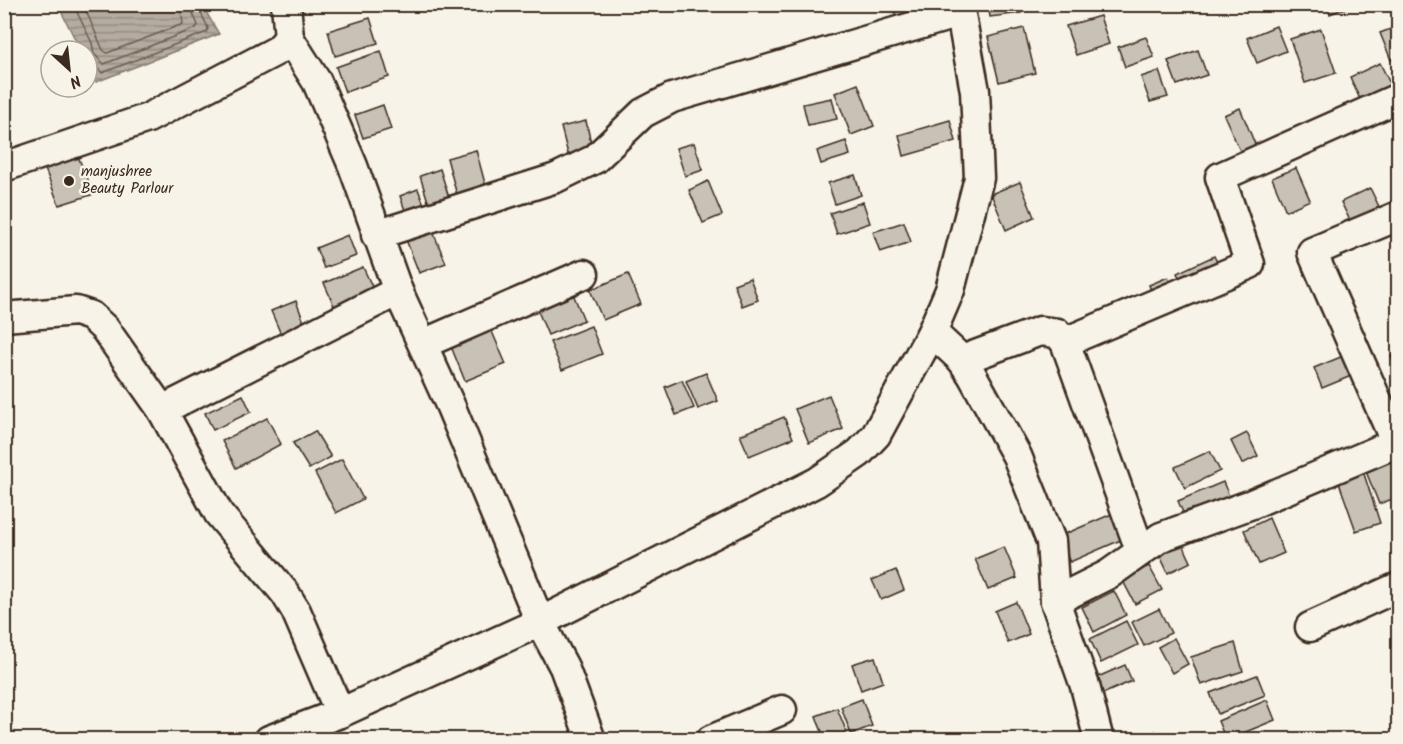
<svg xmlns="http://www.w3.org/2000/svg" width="1403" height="744" font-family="Kalam,sans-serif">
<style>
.water{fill:url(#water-rules);stroke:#84786c;stroke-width:1.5}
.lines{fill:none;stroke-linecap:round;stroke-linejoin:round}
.shore{stroke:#6b5e52;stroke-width:1.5}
.building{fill:#c8c1b6;stroke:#3b2a1e;stroke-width:1.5}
.minor-casing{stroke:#3b2a1e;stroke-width:33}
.minor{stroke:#f7f3e8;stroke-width:28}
.poi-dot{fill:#3b2a1e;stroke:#f7f3e8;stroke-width:2}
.labels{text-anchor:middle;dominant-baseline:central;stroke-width:5;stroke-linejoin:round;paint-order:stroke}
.poi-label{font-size:15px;fill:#3b2a1e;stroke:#f7f3e8;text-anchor:start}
</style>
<defs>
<pattern id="water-rules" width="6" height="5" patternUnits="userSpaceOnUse" patternTransform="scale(1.5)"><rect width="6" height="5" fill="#b4aca0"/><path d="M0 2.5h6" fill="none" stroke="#948c82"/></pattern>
</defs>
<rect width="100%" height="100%" fill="#f7f3e8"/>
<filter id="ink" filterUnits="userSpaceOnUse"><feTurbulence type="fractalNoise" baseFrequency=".0167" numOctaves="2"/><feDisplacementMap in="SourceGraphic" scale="12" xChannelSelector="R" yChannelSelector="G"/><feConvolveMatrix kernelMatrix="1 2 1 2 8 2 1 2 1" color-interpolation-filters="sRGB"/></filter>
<g filter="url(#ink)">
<!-- water -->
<polygon class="water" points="58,5 202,5 219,34 96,82 87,63 87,51 81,51"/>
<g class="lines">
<!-- shore -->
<g class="shore">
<polyline points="73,4 92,43 94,54 104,64 196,28 198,25 189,4"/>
<polyline points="83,4 103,50 107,53 183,24 180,4"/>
<polyline points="87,62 93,63 102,73 207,32 208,28 197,4"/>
</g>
</g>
<!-- building -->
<g class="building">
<polygon points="893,4 928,4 929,10 896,17"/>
<polygon points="988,4 1019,4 1021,13 990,17"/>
<polygon points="1327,4 1354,4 1354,5 1330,14"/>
<polygon points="1100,16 1109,44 1076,55 1066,26"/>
<polygon points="370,18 378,43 335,56 328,31"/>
<polygon points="1276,26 1286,51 1257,63 1247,38"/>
<polygon points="1398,26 1398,57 1391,60 1380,33"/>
<polygon points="1024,28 1035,73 999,82 988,37"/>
<polygon points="1321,29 1336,73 1305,83 1290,39"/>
<polygon points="1146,37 1154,57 1125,67 1118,47"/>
<polygon points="1198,50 1207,75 1177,85 1168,61"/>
<polygon points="381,51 389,77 345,92 336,67"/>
<polygon points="1380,63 1395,94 1364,108 1350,77"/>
<polygon points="1159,71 1168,97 1150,102 1141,77"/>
<polygon points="858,84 874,126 851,135 835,93"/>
<polygon points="832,98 837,119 808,125 803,104"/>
<polygon points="383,105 391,129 363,138 355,115"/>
<polygon points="1240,108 1260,156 1245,162 1224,115"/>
<polygon points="950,120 956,141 904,156 899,135"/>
<polygon points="586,121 593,152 569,158 561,127"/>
<polygon points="846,141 850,155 821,164 817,151"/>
<polygon points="694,143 703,170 685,176 676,148"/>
<polygon points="476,150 487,191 458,199 447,158"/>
<polygon points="76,152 94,194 59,205 45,169"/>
<polygon points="1296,168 1310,200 1286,211 1272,178"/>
<polygon points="440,169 451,204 431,211 420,176"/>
<polygon points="855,175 861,195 835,204 828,183"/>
<polygon points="708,181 722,215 703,223 689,190"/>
<polygon points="1020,182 1034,217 1006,230 991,194"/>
<polygon points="1370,188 1385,219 1356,233 1341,202"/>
<polygon points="418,189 427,212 408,219 400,196"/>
<polygon points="863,202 870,223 837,234 830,213"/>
<polygon points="904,222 911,242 880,252 873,232"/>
<polygon points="431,227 446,263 419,273 405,237"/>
<polygon points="348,235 356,256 324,268 316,248"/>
<polygon points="1214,256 1224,276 1187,293 1177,273"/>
<polygon points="363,267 375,293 336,310 324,283"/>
<polygon points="628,274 641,304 603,320 590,290"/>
<polygon points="1168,277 1176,301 1157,308 1149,285"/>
<polygon points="750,278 758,300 742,306 734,284"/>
<polygon points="571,289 584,320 548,335 535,304"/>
<polygon points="296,301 307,330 283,339 271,311"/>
<polygon points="591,326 602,354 562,370 550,342"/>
<polygon points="490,327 506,364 465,381 450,344"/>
<polygon points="1398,353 1398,373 1391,356"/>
<polygon points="1348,354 1356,374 1322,388 1314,368"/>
<polygon points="706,373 718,401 698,409 686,381"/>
<polygon points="682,380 694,408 676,415 665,387"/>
<polygon points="243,395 251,412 213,430 205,413"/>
<polygon points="829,395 843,429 809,443 795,409"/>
<polygon points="784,417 793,438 749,456 740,435"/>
<polygon points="267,418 281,444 236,468 222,441"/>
<polygon points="315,431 331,457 309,469 293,443"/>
<polygon points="1247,433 1258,456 1242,464 1231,441"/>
<polygon points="1210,451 1220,471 1185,488 1175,467"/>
<polygon points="342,459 363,499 336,513 315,473"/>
<polygon points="1391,459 1398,478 1398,497 1379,504 1365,469"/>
<polygon points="1362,468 1380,523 1356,531 1337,477"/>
<polygon points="1223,482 1232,503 1187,522 1178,501"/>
<polygon points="1114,513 1123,539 1070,562 1058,537"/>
<polygon points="1269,518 1284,553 1259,564 1244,530"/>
<polygon points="1179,536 1191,562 1168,573 1156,547"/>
<polygon points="1004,547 1017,578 988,590 975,559"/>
<polygon points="1149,566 1162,590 1135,604 1122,579"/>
<polygon points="896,570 904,590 881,600 872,580"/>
<polygon points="1114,591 1126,615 1094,632 1082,607"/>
<polygon points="1016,602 1029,634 1008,643 995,611"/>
<polygon points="1159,609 1171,633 1144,646 1132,622"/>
<polygon points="1126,621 1138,645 1101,663 1090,639"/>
<polygon points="1174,638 1188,664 1172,673 1158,647"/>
<polygon points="1235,643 1243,671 1201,685 1191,657"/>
<polygon points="875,657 883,682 861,690 852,664"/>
<polygon points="1125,665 1132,681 1098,696 1091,680"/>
<polygon points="1257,675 1265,695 1218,714 1210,693"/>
<polygon points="862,699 872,726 851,734 841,707"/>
<polygon points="1267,700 1275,720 1226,740 1218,721"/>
<polygon points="837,708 847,733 825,740 816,716"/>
<polygon points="1155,731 1159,740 1134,740"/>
</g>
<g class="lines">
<!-- minor casing -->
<g class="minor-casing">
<g id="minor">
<polyline points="289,38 317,82 353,166 398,291 451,407 540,622 564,667 591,740"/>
<polyline points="4,167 148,118 278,50 289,38 286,4"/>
<polyline points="1398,216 1312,252 1398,448"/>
<polyline points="376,235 556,178 595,159 643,113 672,98 959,13"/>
<polyline points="4,317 76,311 91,316 105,329 162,410 219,514 285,593 296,611 340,713"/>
<polyline points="932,332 962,360 972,375 1017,456 1051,541 1055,601 1085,686 1099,740"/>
<polyline points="1065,342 1250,264 1220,177 1398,98"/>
<polyline points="423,344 584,274"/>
<polyline points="962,360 1040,331 1057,333 1065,342 1140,550"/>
<polyline points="162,410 398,291"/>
<polyline points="1055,601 1109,574 1161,537 1252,504 1398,442"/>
<polyline points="1310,627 1398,587"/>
<polyline points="269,740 340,713 540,622 817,482 859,453 876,435 932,332 950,290 979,178 975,91 959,4"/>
<polyline points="711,740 782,710"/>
</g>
</g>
<!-- minor -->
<use href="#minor" class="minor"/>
</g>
</g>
<!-- markers -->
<circle class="poi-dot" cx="69" cy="181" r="6"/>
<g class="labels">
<!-- poi labels -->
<g class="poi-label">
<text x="81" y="172">manjushree<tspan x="81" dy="17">Beauty Parlour</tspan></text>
</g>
</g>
<!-- margin -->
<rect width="1403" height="744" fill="none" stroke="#f7f3e8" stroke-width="24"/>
<rect x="12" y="12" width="1379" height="720" fill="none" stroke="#3b2a1e" stroke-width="2" filter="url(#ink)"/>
<!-- north arrow -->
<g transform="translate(69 69) rotate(153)"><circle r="28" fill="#f7f3e8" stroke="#aca397" stroke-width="1.5"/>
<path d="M0-4.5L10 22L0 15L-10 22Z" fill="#3b2a1e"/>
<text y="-9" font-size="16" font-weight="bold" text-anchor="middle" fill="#3b2a1e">N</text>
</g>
</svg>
